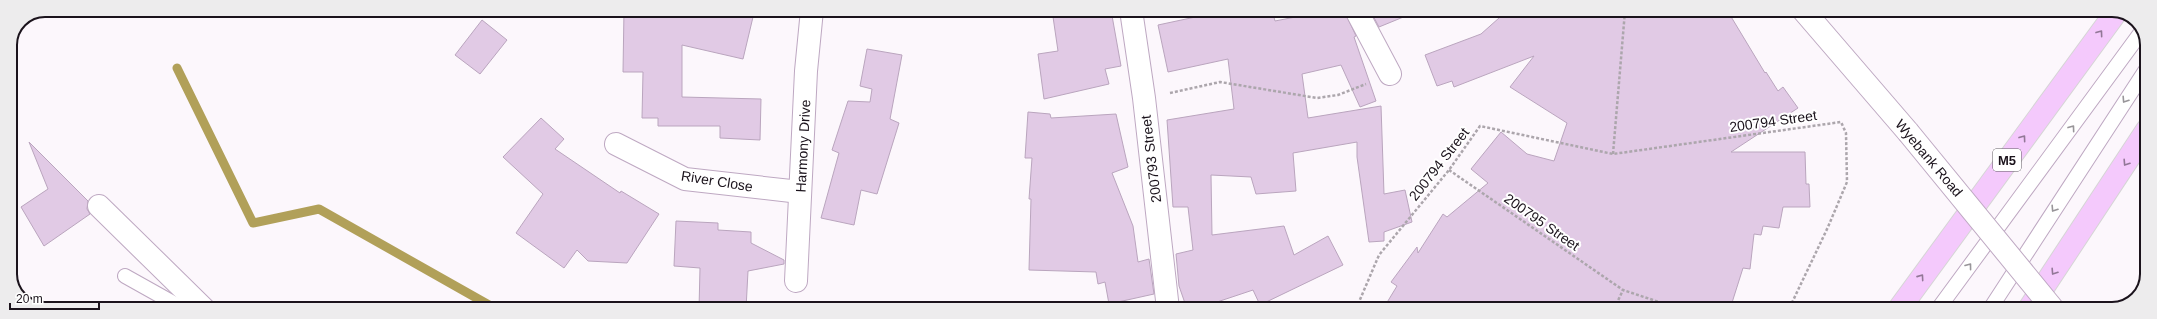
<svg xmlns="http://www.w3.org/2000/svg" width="2157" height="319" font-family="Arial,sans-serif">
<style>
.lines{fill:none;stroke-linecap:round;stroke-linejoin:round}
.stream{stroke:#b1a059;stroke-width:9}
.building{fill:#e1cae5;stroke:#baa5be}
.service-casing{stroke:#bea8c2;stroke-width:16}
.minor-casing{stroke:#bea8c2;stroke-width:24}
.tertiary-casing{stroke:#bea8c2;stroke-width:24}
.primary-casing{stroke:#d6d5d6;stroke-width:24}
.path{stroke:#aca6ac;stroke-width:2.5;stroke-dasharray:3 2;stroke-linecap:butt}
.service{stroke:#fff;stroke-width:14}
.minor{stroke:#fff;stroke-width:22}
.tertiary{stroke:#fff;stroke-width:22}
.primary{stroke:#f4c9fc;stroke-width:22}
.tertiary-bridge-casing{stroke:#bea8c2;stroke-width:24;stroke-linecap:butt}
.tertiary-bridge{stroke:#fff;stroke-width:22}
.oneway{stroke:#927797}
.oneway2{stroke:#989599}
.labels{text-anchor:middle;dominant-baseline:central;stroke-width:4;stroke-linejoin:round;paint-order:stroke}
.shield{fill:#fff;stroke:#5f5a60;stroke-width:1}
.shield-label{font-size:13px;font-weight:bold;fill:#1b131c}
.street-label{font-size:14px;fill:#1b131c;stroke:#fff}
.rim{fill:none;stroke:#1b131c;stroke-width:2}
</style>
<rect width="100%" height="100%" fill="#fcf7fc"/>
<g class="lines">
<!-- stream -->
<polyline class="stream" points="177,68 253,223 319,209 496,309"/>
</g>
<!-- building -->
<g class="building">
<polygon points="624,10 692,10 711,15 712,10 725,10 753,17 743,59 682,45 682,97 761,99 760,140 720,138 720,126 658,126 658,118 642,118 643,72 623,72"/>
<polygon points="1052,10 1111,10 1121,66 1105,69 1109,84 1044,99 1038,54 1058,51"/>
<polygon points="1228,10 1272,10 1275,21 1331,10 1344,10 1356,36 1354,37 1376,101 1360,107 1341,65 1302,74 1308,118 1381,106 1384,194 1405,190 1412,222 1384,232 1384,241 1369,242 1357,157 1357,142 1293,153 1296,191 1256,194 1251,177 1211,175 1212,235 1284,226 1294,255 1328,236 1343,265 1260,305 1253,290 1196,309 1187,309 1179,286 1176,254 1193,250 1188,207 1173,207 1167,120 1234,109 1228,59 1168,72 1158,25"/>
<polygon points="1370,10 1417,10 1418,11 1379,27"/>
<polygon points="1508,10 1727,10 1765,73 1766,72 1778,91 1783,87 1798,108 1731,152 1805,152 1806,184 1809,184 1810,207 1783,207 1779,228 1763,226 1761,235 1754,234 1750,269 1743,268 1730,309 1383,309 1397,286 1391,282 1417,247 1418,253 1443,214 1447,217 1488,183 1471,169 1501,132 1527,154 1554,161 1567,123 1510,87 1534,56 1454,87 1452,81 1437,86 1425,55 1481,34"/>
<polygon points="482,20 507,40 480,74 455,55"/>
<polygon points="867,49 902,55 890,119 899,123 877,194 861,190 854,225 821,218 839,153 832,150 848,101 870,102 872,89 860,86"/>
<polygon points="1028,112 1050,114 1051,118 1116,114 1128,167 1112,173 1133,226 1138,262 1149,259 1154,294 1109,304 1105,282 1098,284 1096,272 1029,270 1031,199 1029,199 1032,158 1025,158"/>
<polygon points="541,118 564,139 555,149 620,193 621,191 659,214 627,263 588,261 577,250 564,268 516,233 543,194 503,157"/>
<polygon points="29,142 88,201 87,209 90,214 44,246 21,207 48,189"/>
<polygon points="676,221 718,223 718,230 751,232 751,243 784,260 784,264 748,271 746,309 699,309 700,268 674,266"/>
</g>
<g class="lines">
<!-- service casing -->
<g class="service-casing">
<g id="service">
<polyline points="125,276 184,309"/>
<polyline points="1938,309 2142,31"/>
<polyline points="1990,309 2147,68"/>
</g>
</g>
<!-- minor casing -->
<g class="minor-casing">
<g id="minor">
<polyline points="1131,10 1144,98 1168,309"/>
<polyline points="1356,10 1390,74"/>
<polyline points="616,144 685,179 800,192"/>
<polyline points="99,206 204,309"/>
<polyline points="796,281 806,71 812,10"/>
</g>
</g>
<!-- tertiary casing -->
<g class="tertiary-casing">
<polyline id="tertiary" points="1803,10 1908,132"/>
</g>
<!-- primary casing -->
<g class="primary-casing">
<g id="primary">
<polyline points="1899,309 2117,11"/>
<polyline points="2029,309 2147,130"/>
</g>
</g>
<!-- path -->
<g class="path">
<polyline points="1170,93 1220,82 1317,98 1338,95 1366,84"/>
<polyline points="1613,154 1625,11"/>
<polyline points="1449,170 1623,290 1680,309"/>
<polyline points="1356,309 1379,255 1449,170 1480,126 1613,154 1841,122 1846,133 1847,182 1828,227 1789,309"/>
<polyline points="1614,309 1623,290"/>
</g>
<!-- service -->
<use href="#service" class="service"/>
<!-- minor -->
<use href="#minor" class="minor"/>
<!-- tertiary -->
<use href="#tertiary" class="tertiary"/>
<!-- primary -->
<use href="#primary" class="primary"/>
<!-- tertiary-bridge casing -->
<g class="tertiary-bridge-casing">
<polyline id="tertiary-bridge" points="1908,132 2053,309"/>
</g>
<!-- tertiary-bridge -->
<use href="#tertiary-bridge" class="tertiary-bridge"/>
</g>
<!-- one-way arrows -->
<defs><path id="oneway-chevron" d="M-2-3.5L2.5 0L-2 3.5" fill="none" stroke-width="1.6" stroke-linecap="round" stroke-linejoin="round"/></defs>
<g class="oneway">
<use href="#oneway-chevron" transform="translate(2100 33) rotate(-54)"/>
<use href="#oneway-chevron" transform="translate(2023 138) rotate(-54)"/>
<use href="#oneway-chevron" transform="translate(2126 163) rotate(123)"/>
<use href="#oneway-chevron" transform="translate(2054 272) rotate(123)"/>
<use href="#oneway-chevron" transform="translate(1921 277) rotate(-55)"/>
</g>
<g class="oneway2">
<use href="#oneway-chevron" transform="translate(2125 100) rotate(123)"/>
<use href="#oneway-chevron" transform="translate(2072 128) rotate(-54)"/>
<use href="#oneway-chevron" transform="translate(2054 209) rotate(123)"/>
<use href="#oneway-chevron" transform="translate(1969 266) rotate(-53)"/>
</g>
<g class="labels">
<!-- shield labels -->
<rect class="shield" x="1993" y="149" width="28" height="22" rx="3"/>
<g class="shield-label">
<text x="2007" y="160">M5</text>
</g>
<!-- street labels -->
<g class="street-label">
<text transform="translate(1773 121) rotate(-8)">200794 Street</text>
<text transform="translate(803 146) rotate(-87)">Harmony Drive</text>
<text transform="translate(1929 158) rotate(50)">Wyebank Road</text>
<text transform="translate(1151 159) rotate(-97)">200793 Street</text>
<text transform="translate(1439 164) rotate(-52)">200794 Street</text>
<text transform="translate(717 181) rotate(9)">River Close</text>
<text transform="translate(1542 222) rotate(35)">200795 Street</text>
</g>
</g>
<!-- crop -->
<path d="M0 0H2157V319H0ZM45 17H2112A28 28 0 0 1 2140 45V274A28 28 0 0 1 2112 302H45A28 28 0 0 1 17 274V45A28 28 0 0 1 45 17Z" fill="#edeced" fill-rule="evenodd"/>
<path class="rim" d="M45 17H2112A28 28 0 0 1 2140 45V274A28 28 0 0 1 2112 302H45A28 28 0 0 1 17 274V45A28 28 0 0 1 45 17Z"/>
<!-- scale -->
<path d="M10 303v6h89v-6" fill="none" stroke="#1b131c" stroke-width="2"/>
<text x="16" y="303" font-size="12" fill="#1b131c" stroke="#ffffff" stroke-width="3" paint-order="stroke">20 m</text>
</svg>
